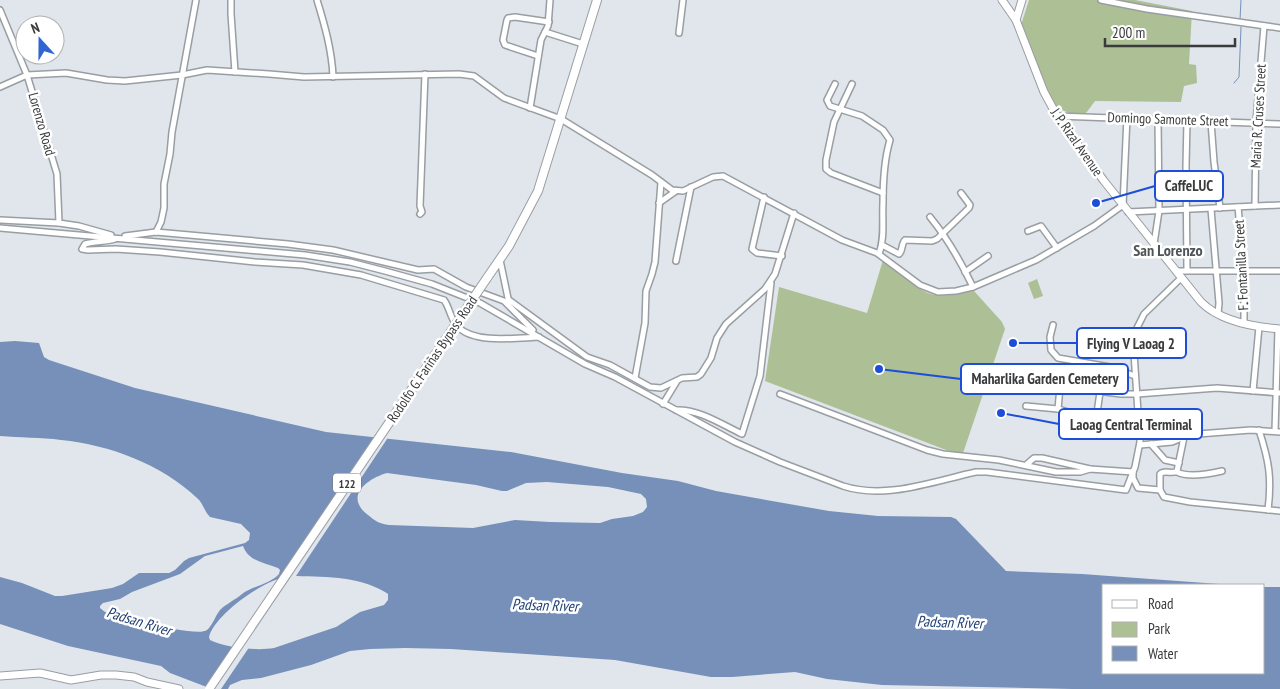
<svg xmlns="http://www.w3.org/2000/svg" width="1280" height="689" font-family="'PT Sans Narrow',sans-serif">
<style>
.green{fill:#adbf95}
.water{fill:#7690ba;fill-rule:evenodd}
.pier{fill:#e0e6eb}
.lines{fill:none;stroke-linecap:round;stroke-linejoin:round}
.stream{stroke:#7690ba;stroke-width:1}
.street-casing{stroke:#999ea3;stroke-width:8}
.secondary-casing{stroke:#999ea3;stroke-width:9}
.primary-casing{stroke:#999ea3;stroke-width:10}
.street{stroke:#fff;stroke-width:5}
.secondary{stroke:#fff;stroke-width:7}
.primary{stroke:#fff;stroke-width:8}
.primary-bridge-casing{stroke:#999ea3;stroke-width:10;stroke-linecap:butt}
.primary-bridge{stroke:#fff;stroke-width:8}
.labels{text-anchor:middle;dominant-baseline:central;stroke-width:5;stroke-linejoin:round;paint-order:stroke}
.shield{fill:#fff;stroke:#747677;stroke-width:1}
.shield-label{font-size:12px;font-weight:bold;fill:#393b3d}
.street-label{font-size:14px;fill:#393b3d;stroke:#fff}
.water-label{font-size:15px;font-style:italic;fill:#1f3f74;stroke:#fff}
.quarter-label{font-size:16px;font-weight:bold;fill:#4f5458;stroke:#fff}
.leader{fill:none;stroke:#1d4ed8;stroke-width:2}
.callout-dot{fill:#1d4ed8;stroke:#fff;stroke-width:2}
.callout{fill:#fff;stroke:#1d4ed8;stroke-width:2}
.callout-label{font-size:15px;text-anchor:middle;font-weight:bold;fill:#393b3d}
</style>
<rect width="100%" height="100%" fill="#e0e6eb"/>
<!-- green -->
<g class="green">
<polygon points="1029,0 1135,0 1192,11 1189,64 1196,65 1197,83 1184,86 1181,102 1095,101 1086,113 1071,114 1056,107 1047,89 1021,25"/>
<path d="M883,260C895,269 918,291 931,294C944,298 961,293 974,291L1002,322L1005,329L962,456L765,381L779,287L867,313Z"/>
<polygon points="1037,279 1043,296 1034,299 1028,283"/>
</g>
<!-- water -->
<path class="water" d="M15,341L39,343L44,357L49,360L135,388L326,432L511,452L622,473L678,481L716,491L829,511L878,516L951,517L956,519L1006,571L1082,574L1233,585H1104V673H1264V587H1280V689H1072L882,685L827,679L795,672L732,677H711L615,660L451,649L405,648L370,649L350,651L311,665L261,678L242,680L230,685L228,689H212L170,673L161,666L68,646L0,624V577L22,583L55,596H62L112,588L123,584L139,573H169L175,570L184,561L189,558L245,543L249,540L250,533L241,524L210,517C204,511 203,503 197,498C161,464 110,445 61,440C41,437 20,438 0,436V342ZM387,473L476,485L502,491H507L526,483L547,482L608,487L641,494L646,499L647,507L643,512L633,516L612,519L600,523L550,522L515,520L473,528L389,525C380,524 375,521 368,515C344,497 366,479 387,473ZM243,546C249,562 264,562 278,568L280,570L279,574C270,584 253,586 242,594C235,600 226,604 220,610C215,616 213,625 207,630C196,638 121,616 105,612L100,608V606L103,603L120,599L132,592L180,574L205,556ZM290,576C322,577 356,575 385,592L388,594V600L384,605L360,612L336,627L274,648C257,651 226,648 210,640L209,637C215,614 266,578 290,576Z"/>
<!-- pier -->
<g class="pier">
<polygon points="377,435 389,436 294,579 282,579"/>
<polygon points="236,644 250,646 221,689 205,689"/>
</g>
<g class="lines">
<!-- stream -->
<g class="stream">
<polyline points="1240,20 1241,0"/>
<polyline points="1234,83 1239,77 1241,27"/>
</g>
<!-- street casing -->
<g class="street-casing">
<g id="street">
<polyline points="231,0 231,14 235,72"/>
<path d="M317,0C325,26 332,51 333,77"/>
<polyline points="1101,0 1147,9 1280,28"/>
<polyline points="0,10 27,75 57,174 59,223 79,226 111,235"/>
<polyline points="545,32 583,44"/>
<polyline points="679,33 683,0"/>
<polyline points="538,56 505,45 503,40 507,20 508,18 515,17 549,22"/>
<path d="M835,84L827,100L830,106L862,116L883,130L890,140C884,160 883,182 883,203C882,220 885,238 879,254"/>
<polyline points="852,84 834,122 826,160 826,169 831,173 883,193"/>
<polyline points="0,87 27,75 66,73 107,80 125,81 182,75 207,70 269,74 304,77 459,74 474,76 504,98 561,119 652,175 672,190 683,191 713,177 723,176 842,240 877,253 920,285 938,292 956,291 973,287 1036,260 1094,226 1123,205 1127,117"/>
<polyline points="530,108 541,40 548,26 550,0"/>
<polyline points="1057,116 1280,124"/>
<polyline points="1187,121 1186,166 1187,270"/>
<polyline points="1211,122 1214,162 1220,208"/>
<polyline points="764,197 752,249 757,253 782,256"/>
<polyline points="659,203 676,191"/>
<polyline points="1255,206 1256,122 1264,26"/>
<polyline points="1238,207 1244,270 1244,323"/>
<polyline points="1211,209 1219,303 1218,314"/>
<polyline points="1128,212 1280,205"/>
<polyline points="420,214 422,212 420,206 425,74"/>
<path d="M930,217C948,239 961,262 973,287"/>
<polyline points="0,220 59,223"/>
<path d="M0,228L305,255L350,262L385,271L432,284L480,303L585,364L615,377L735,442L780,462L843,486C886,500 934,481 976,472H987L1126,490L1135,467L1140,442L1134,353L1136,330L1144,314L1181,278"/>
<polyline points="1028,231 1041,226 1057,248"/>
<polyline points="156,232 161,222 164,208 164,184 170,154 172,132 196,0"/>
<polyline points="125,236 156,232 288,244 333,250 418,270 434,269 466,287 504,301 533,330"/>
<path d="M115,239C105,242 95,241 85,244L82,249L88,250L116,249L160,252L255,262L303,265L361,275L444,300C450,308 450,319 458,327C475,344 516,338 539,337"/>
<polyline points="1154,244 1159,211 1158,119"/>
<path d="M882,245L899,254C903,251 901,244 905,240L932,241L937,239L969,208L970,205L961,193"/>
<polyline points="500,260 509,303"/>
<polyline points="676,261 691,187"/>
<polyline points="1176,271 1280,271"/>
<polyline points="965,272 988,256"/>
<polyline points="509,300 587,357 610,365 650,387 661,388 682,378 697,377 701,374 711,358 717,338 726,324 765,289 775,274 794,213"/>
<polyline points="1053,325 1050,337 1051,350 1058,358 1110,367 1135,376"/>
<polyline points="635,378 645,323 646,291 652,274 655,262 661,182"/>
<polyline points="1041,384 1121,394 1137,394 1217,388 1280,393"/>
<polyline points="1253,391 1259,327"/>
<polyline points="780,394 927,450 943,454 999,460 1056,472 1080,472 1090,469 1133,472 1133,478 1138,488 1160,490"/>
<polyline points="663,404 677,381"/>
<polyline points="1026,406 1058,409 1096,420 1139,425"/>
<polyline points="1058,409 1060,387"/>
<path d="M676,410C699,409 721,424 742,434L760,376L771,283"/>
<polyline points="1096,420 1100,392"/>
<path d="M1259,430C1269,461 1272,478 1268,510"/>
<polyline points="1275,431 1278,329"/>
<path d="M1184,437L1177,471C1172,475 1165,469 1160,474V490L1164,497L1190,502L1280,511"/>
<polyline points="1151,444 1165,460 1179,463"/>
<polyline points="1140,445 1172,442 1189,435 1198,434 1251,430 1280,432"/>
<polyline points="1026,465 1034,458 1042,458 1090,469"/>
<path d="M1177,472C1189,478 1209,474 1222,471"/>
</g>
</g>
<!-- secondary casing -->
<g class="secondary-casing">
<g id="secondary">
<path d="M1002,0L1016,20L1044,92L1057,116L1104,181L1201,302C1220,321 1253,327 1280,329"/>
<polyline points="1016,20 1022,0"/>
<polyline points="0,676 40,673 71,680 101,675 116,675 134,677 147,682 179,689"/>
</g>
</g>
<!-- primary casing -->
<g class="primary-casing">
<polyline id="primary" points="487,278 509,246 538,191 597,0"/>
</g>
<!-- street -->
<use href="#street" class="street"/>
<!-- secondary -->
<use href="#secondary" class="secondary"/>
<!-- primary -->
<use href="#primary" class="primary"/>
<!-- primary-bridge casing -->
<g class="primary-bridge-casing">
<polyline id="primary-bridge" points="209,689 487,278"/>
</g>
<!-- primary-bridge -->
<use href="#primary-bridge" class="primary-bridge"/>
</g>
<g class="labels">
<!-- shield labels -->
<rect class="shield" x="333" y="473.5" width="28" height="19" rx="4"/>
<g class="shield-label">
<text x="347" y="483">122</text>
</g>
<!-- street labels -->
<g class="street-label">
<text transform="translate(1258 116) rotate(-87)">Maria R. Cruses Street</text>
<text transform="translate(1168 119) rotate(2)">Domingo Samonte Street</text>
<text transform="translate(42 124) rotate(74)">Lorenzo Road</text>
<text transform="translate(1077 142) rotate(55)">J. P. Rizal Avenue</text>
<text transform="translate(1241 265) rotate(-93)">F. Fontanilla Street</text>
<text transform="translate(432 359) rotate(-56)">Rodolfo G. Fariñas Bypass Road</text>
</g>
<!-- water labels -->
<g class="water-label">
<text transform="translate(545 605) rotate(2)">Padsan River</text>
<text transform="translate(139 621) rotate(17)">Padsan River</text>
<text transform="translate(950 622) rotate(2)">Padsan River</text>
</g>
<!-- quarter labels -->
<g class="quarter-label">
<text x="1168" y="250">San Lorenzo</text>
</g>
</g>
<!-- callouts -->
<path class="leader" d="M1096 203L1155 186M1013 343L1077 343M879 369L961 379M1001 413L1059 424"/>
<g class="callout-dot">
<circle cx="1096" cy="203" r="5"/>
<circle cx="1013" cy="343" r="5"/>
<circle cx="879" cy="369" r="5"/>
<circle cx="1001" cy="413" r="5"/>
</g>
<g class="callout">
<rect x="1155" y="171" width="68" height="30" rx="5"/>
<rect x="1077" y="328" width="109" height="30" rx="5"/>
<rect x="961" y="364" width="167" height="30" rx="5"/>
<rect x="1059" y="409" width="143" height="30" rx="5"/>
</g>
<g class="callout-label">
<text x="1189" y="191">CaffeLUC</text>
<text x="1131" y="349">Flying V Laoag 2</text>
<text x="1045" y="384">Maharlika Garden Cemetery</text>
<text x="1131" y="430">Laoag Central Terminal</text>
</g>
<!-- legend -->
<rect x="1102" y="584" width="162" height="90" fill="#ffffff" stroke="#b0b1b1"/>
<rect x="1112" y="600" width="25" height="8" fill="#ffffff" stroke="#b0b1b1"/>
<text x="1148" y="609" font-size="15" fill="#393b3d">Road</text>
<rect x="1112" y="622" width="25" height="15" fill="#adbf95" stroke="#b0b1b1"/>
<text x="1148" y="634" font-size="15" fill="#393b3d">Park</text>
<rect x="1112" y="646" width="25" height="15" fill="#7690ba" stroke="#b0b1b1"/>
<text x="1148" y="659" font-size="15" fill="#393b3d">Water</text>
<!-- north arrow -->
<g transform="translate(40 40) rotate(339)"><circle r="24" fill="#ffffff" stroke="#b0b1b1"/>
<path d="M0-4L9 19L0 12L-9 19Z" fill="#2f64d3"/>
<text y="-8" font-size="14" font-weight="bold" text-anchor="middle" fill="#393b3d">N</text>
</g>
<!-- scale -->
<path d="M1105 38v8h130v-8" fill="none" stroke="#393b3d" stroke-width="2.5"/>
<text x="1112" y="38" font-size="15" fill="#393b3d" stroke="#ffffff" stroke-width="4" paint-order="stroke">200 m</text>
</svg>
